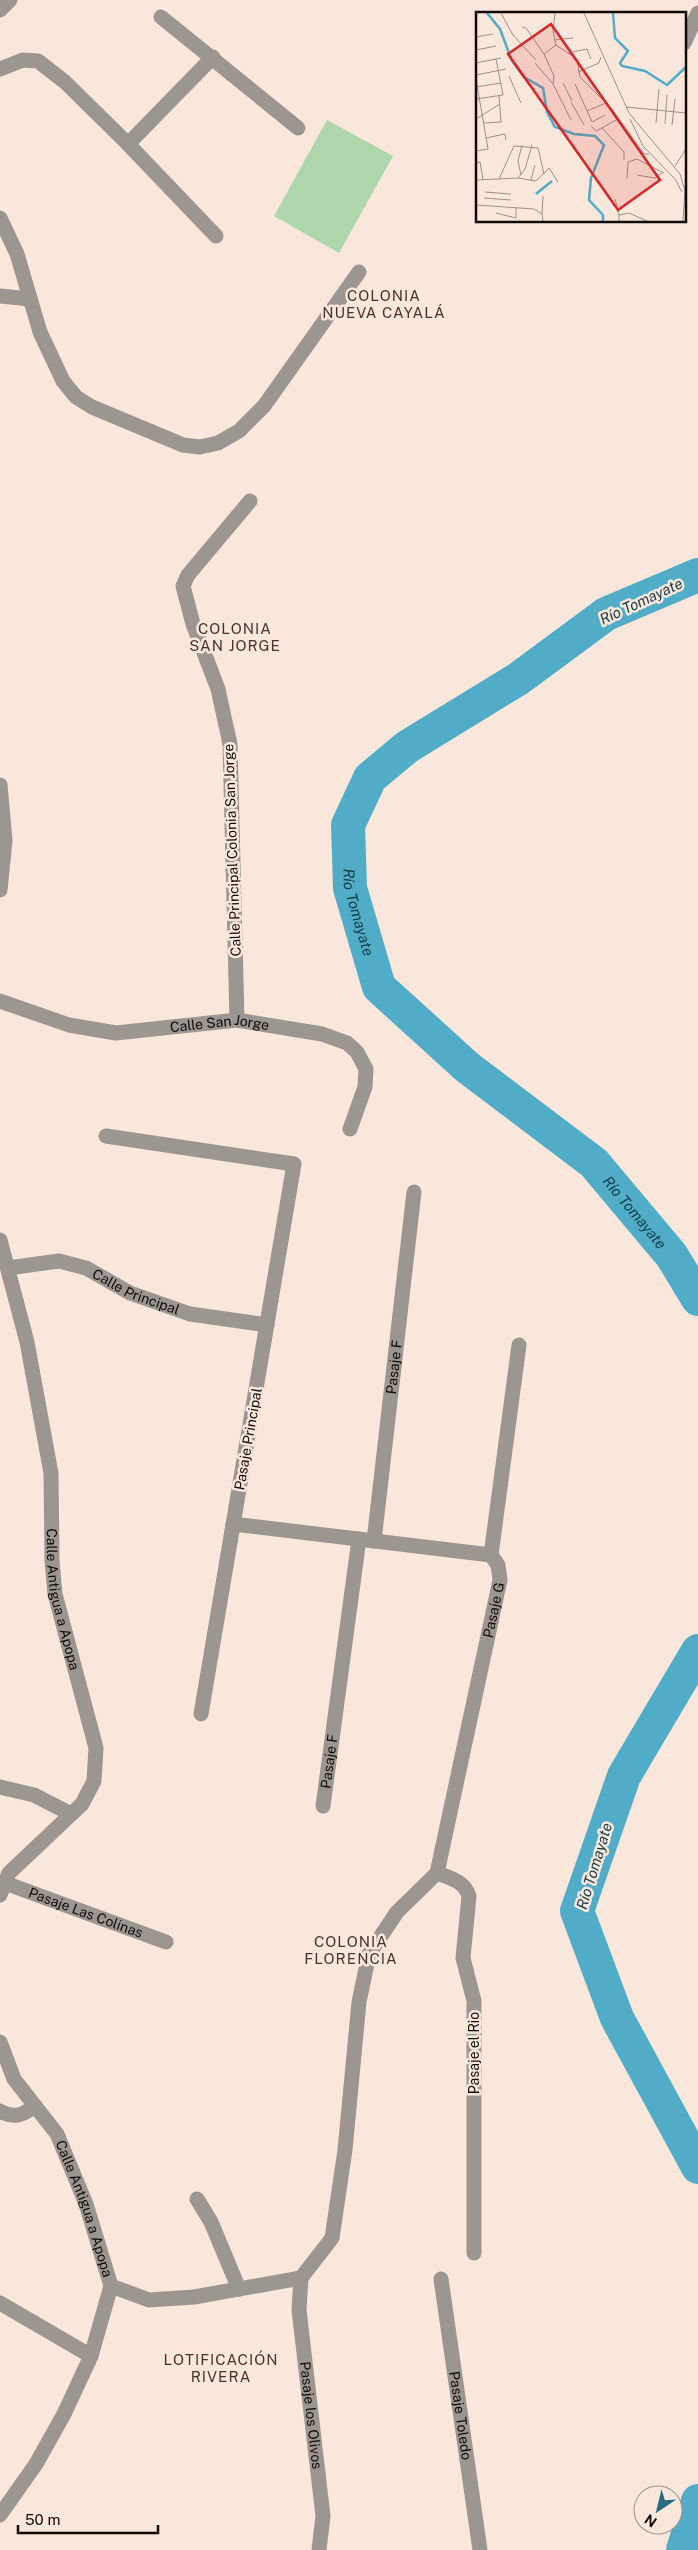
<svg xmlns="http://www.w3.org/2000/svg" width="698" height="2550" font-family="'Public Sans',sans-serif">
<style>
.green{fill:#add6aa}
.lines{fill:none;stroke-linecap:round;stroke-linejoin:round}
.river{stroke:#51acc7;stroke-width:34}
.minor{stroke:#9b968f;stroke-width:15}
.labels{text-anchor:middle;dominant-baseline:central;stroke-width:5;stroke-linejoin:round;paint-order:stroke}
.street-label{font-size:14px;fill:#100a07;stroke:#fae7dc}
.neighbourhood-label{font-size:15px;letter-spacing:1px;fill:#42342c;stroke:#fae7dc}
.water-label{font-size:15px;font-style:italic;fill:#123c48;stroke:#fae7dc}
.inset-river{fill:none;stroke:#51acc7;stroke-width:2.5}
.inset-road{fill:none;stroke:#9c8f87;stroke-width:1}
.view{fill:#d62828;fill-opacity:0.15;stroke:#d62828;stroke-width:2.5}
.inset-edge{fill:none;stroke:#100a07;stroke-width:2.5}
</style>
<rect width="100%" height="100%" fill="#fae7dc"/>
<!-- green -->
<polygon class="green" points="327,120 393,156 339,253 274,216"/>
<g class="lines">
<!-- river -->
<g class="river">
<path id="s1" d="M698,575L606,614L518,679L407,747L370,778L348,825L350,888L379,987L467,1067L594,1163L672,1256L698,1299"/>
<polyline points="698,1651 624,1776 577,1911 617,2018 698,2167"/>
<polyline points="683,2550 698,2501"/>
</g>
<!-- minor -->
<g class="minor">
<polyline points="0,10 10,0"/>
<polyline points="161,17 298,128"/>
<polyline points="684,43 698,13"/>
<polyline points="0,69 23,60 38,61 65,82 128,144 216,236"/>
<polyline points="128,144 213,57"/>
<polyline points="0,218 17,254 40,332 63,381 76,397 92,407 183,445 200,447 218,443 239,431 264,406 359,272"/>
<polyline points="0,296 30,299"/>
<polyline points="0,785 5,841 0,890"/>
<path id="s2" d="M0,1001L69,1025L116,1033L237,1020L322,1034L347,1043L357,1052L366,1069L365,1087L350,1129"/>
<polyline points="237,1020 230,744 218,689 193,624 183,586 188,575 250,501"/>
<polyline points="106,1136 294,1164 201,1714"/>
<path id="s3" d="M0,1240L27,1342L51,1473L52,1561L55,1594L96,1748L94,1781L82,1804L9,1873L0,1895"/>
<path id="s4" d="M8,1268L59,1261L86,1268L130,1293L190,1314L267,1325"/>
<polyline points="233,1524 491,1555"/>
<path id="s5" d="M374,1541L414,1192"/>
<polyline points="0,1787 34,1795 71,1814"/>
<path id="s6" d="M323,1806L359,1539"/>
<path id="s7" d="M437,1873L500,1580L498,1565L491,1555L519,1345"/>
<path d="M437,1873C452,1879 464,1881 469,1896L463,1958L474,2001V2253"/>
<path id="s8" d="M5,1883L166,1942"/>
<path id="s9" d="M0,2042L14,2079L57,2134L86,2204L111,2286L91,2356L64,2414L36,2464L0,2515"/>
<path d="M0,2111C14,2119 23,2115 35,2106"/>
<polyline points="197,2199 211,2222 239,2289"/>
<path id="s10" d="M301,2278L299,2310L323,2516L319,2550"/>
<path id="s11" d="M441,2279L480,2550"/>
<polyline points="111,2286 149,2300 194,2297 301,2278 332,2238 345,2150 359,2002 369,1954 397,1912 437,1873"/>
<polyline points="0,2303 91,2356"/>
</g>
</g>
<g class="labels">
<!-- street labels -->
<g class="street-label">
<text transform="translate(232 850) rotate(-92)">Calle Principal Colonia San Jorge</text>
<text stroke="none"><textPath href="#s2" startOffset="225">Calle San Jorge</textPath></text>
<text stroke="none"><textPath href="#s4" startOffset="135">Calle Principal</textPath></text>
<text stroke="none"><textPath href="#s5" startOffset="175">Pasaje F</textPath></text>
<text transform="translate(248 1439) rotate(-80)">Pasaje Principal</text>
<text stroke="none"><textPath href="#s3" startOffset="366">Calle Antigua a Apopa</textPath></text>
<text stroke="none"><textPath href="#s7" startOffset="269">Pasaje G</textPath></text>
<text stroke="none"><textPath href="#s6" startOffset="45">Pasaje F</textPath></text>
<text stroke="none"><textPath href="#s8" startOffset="86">Pasaje Las Colinas</textPath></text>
<text transform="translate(474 2053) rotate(-90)">Pasaje el Rio</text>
<text stroke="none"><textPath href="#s9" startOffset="189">Calle Antigua a Apopa</textPath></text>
<text stroke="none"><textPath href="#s10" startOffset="138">Pasaje los Olivos</textPath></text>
<text stroke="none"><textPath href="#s11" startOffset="138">Pasaje Toledo</textPath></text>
</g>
<!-- neighbourhood labels -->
<g class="neighbourhood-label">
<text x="384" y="295">COLONIA<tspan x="384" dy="17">NUEVA CAYALÁ</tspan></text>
<text x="235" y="628">COLONIA<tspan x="235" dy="17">SAN JORGE</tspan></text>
<text x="351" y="1941">COLONIA<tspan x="351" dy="17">FLORENCIA</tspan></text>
<text x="221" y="2359">LOTIFICACIÓN<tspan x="221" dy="17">RIVERA</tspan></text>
</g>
<!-- water labels -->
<g class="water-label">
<text transform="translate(641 601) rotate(-25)">Río Tomayate</text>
<text stroke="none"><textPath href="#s1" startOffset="528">Río Tomayate</textPath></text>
<text stroke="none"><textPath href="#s1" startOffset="948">Río Tomayate</textPath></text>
<text transform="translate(594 1866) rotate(-73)">Río Tomayate</text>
</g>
</g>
<!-- overview -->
<g transform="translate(476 12)">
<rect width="210" height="210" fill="#fae7dc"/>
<path class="inset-river" d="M11,1L24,17L36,49L48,65L67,76L71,100L79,115L98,122L119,124L128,133L115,166L113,188L127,203V209M137,1L139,26L152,39L144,51L146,54L169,59L191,73L210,55M60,182L76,169"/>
<path class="inset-road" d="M25,1L37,23L60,48M79,1L77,19L80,33L101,47L104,65L136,97L168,142H173M108,1L153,101L204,162L209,179L207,209M46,15L50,16L68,42L78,64L77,72L95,108M0,25L17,22M78,28L97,26M0,38L20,34M92,41L111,37L115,47M68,42L80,33M0,51L25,46M59,51L77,72M102,60L123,51L125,45M0,63L30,57M33,64L45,91M0,67L12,137L0,139M87,71L96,89M99,72L116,110L129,103M0,75L25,71M0,87L27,83L20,47M95,90L108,113M150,95L210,101M111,99L130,91M0,107L24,92M154,107L167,134L199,167L206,180M8,111L25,110L23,84M180,111L183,77M189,112L191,83M196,113L199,87M115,114L120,119L142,107M126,116L148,140V148M10,126L29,122L30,128M0,151L4,150L7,168M199,154L210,137M45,163L42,149L46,133M161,163L179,166L186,161M42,166L49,157L56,133M23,167L38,134L62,136L68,162M151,167L152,150L161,147L188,161M0,168L42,166L60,169L73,156L82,170M55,168L59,153M9,180L35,182M8,186L35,188M139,187L143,203M0,193L58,197L66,202L67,209M20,201L40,206V196M66,202L67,184M143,209V203L153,201L171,209"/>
<path class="view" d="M75,12L184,168L142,198L32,42Z"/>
<rect width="210" height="210" class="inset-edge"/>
</g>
<!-- north arrow -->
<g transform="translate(658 2510) rotate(215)"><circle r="24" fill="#fae7dc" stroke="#9c8f87"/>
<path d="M0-4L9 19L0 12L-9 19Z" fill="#276c7c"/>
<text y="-8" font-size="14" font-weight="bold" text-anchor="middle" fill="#100a07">N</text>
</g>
<!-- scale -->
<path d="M18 2525v8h140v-8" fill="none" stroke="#100a07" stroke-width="2.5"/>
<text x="25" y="2525" font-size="15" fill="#100a07" stroke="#fae7dc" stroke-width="4" paint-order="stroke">50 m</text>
</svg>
